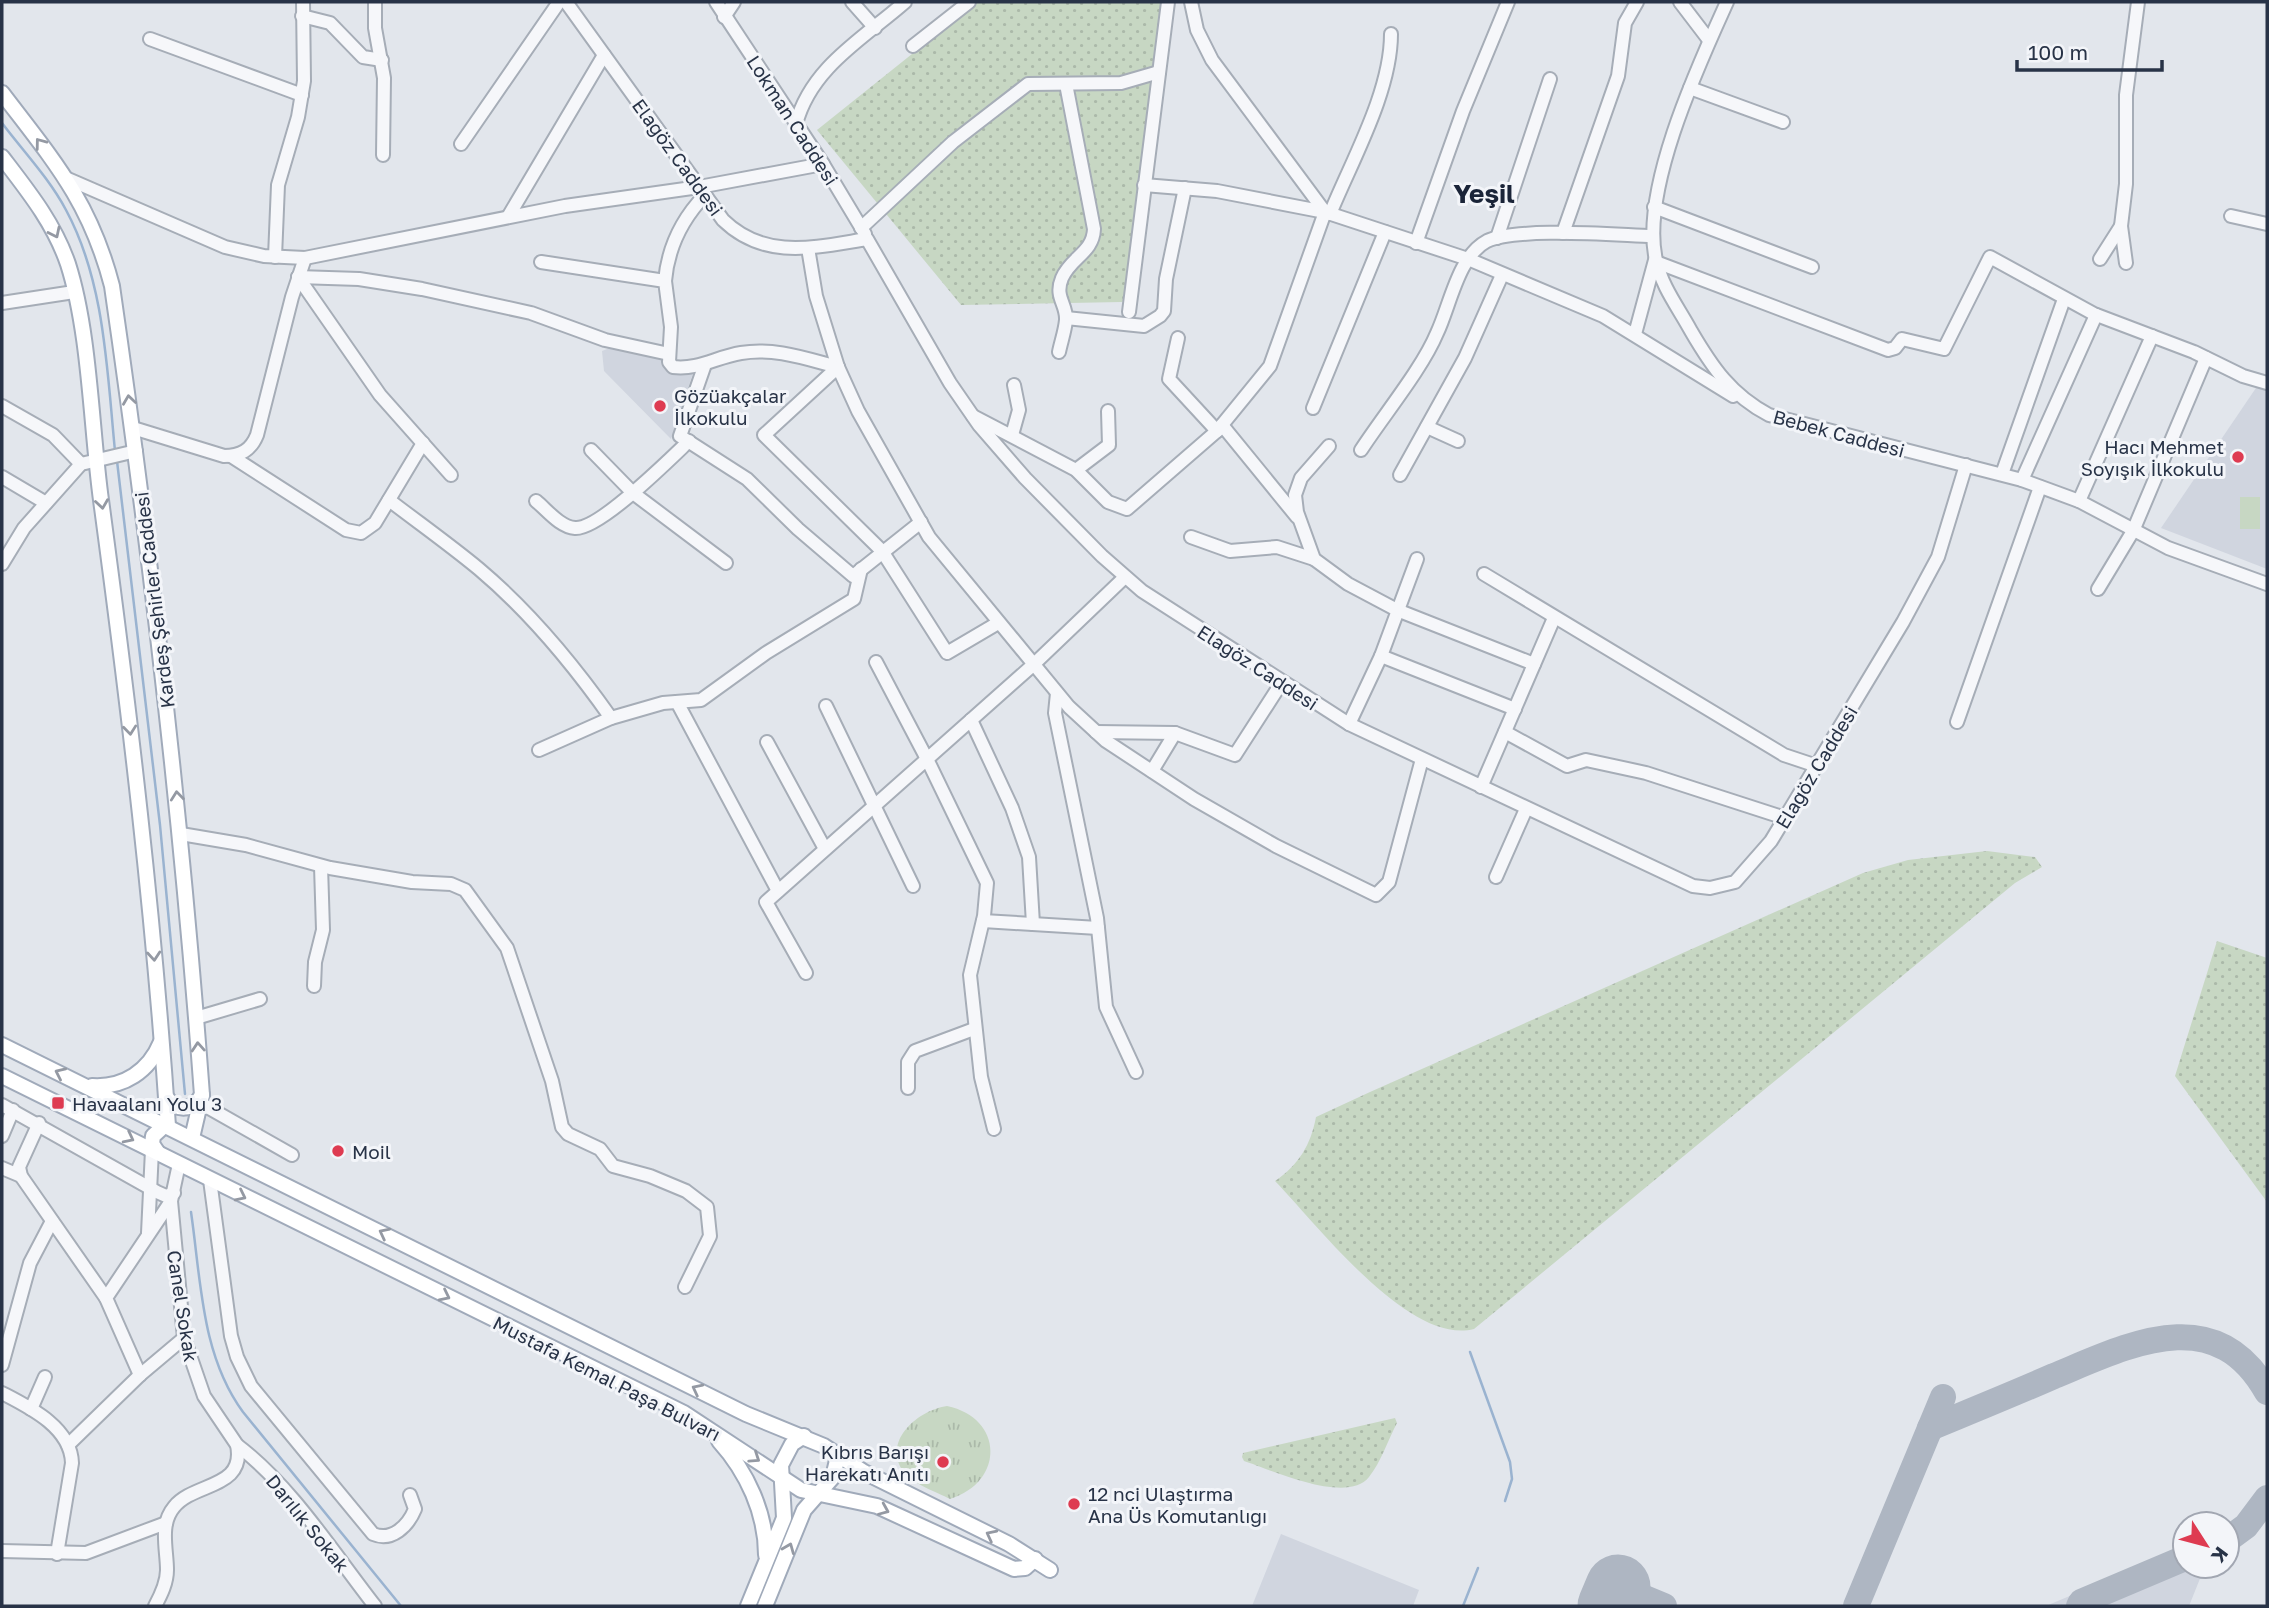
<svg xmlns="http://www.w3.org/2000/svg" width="2269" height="1608" font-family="'Golos Text',sans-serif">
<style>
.built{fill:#d0d5df}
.grass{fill:url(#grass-dots)}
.park{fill:url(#park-tufts)}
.garden{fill:#c7d7c3}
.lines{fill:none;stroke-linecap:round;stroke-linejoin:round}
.stream{stroke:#9ab3d0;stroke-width:2.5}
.taxiway{stroke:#aeb6c2;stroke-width:26}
.runway{stroke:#aeb6c2;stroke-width:65}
.minor-casing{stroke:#a6adb7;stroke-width:16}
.major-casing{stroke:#a0aaba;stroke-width:18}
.minor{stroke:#f6f7fa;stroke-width:12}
.major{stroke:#fff;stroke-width:14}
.oneway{stroke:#9499a3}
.poi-dot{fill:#de3b51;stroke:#f3f5f9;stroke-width:2.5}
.labels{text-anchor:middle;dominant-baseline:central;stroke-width:6;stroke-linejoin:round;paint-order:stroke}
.street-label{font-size:19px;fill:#283347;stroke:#f3f5f9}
.poi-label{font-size:19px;fill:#283347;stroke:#f3f5f9;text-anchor:start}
.district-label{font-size:26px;font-weight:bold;fill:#1a2438;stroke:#f3f5f9}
</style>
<defs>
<pattern id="grass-dots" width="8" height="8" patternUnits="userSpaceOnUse" patternTransform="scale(1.75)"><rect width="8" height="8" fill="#c7d7c3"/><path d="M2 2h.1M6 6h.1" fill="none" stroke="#abb9a9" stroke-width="1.8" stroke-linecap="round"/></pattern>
<pattern id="park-tufts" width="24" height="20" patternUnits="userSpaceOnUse" patternTransform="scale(1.75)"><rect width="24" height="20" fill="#c7d7c3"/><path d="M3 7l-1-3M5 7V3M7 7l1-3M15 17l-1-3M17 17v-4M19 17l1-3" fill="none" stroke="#abb9a9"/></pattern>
</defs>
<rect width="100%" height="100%" fill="#e2e6ec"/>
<!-- built -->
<g class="built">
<polygon points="615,346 663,358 661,365 667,369 693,373 671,439 604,371 602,351"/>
<polygon points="2258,385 2267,386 2267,569 2161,528"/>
<polygon points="1281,1534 1419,1590 1413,1606 1252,1606"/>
<polygon points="2185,1547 2185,1566 2205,1566 2189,1606 2046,1606"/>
</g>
<!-- grass -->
<g class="grass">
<polygon points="977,2 1163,2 1126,297 1122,302 961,305 817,130"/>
<path d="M1987,851L2035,857L2042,867L2015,883L1474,1329C1409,1346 1317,1224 1275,1181C1299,1165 1311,1144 1316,1117L1370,1092L1863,873L1908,860Z"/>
<polygon points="2217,941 2267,958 2267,1202 2175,1076"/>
<path d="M1395,1418L1397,1423C1388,1440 1381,1462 1369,1477C1347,1505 1272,1470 1244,1461L1242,1457L1243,1453Z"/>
</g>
<!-- park -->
<path class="park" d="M947,1406C1004,1418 1005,1482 950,1499C937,1492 912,1484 903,1471C882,1440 919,1410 947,1406Z"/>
<!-- garden -->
<rect class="garden" x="2240" y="497" width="20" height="32"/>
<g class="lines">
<!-- stream -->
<g class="stream">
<path d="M2,123C23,151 49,178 66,210C105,282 107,371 115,451"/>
<polyline points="117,461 160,825 185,1094"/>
<path d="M191,1212C201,1280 201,1355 243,1412L401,1606"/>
<polyline points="1470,1352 1510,1462 1512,1479 1505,1501"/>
<polyline points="1463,1606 1478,1568"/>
</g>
<!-- taxiway -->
<g class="taxiway">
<path d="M1930,1428C1971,1411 2013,1394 2054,1376C2127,1346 2215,1299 2267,1392"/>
<polyline points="2227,1540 2246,1526 2267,1498"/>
<polyline points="1618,1587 1664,1606"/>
<polyline points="1856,1606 1943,1397"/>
<polyline points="2079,1606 2081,1602 2185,1558"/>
</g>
<!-- runway -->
<polyline class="runway" points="1610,1606 1618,1587"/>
<!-- minor casing -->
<g class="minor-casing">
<g id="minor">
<polyline points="375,2 375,28 384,78 383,155"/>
<path d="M566,2L723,220C765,261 816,247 867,239L950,383L979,425L1025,478L1102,556L1142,591L1349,724L1693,886L1710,888L1735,882L1771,841L1903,622L1938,557L1966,465"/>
<polyline points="716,2 823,164 865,234"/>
<polyline points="852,2 875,28"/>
<polyline points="1680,2 1709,40"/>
<path d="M1727,2C1698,66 1640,191 1656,260C1662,287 1678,307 1691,331C1712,367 1731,395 1769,415L2022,480L2079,501L2168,548L2267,584"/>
<polyline points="302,16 330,23 363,57 382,60"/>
<polyline points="724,17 734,2"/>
<polyline points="150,39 302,95"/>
<polyline points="913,46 969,2"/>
<polyline points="1690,88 1783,122"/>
<path d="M796,124C811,67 864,38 905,2"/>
<polyline points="461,144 559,2"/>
<polyline points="68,179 225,247 264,256 305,258 565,206 699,187 823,164"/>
<polyline points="1144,185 1217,191 1325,212 1468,259 1603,316 1733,396"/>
<polyline points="1654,207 1812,267"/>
<path d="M1330,214C1352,160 1391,92 1391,34"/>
<polyline points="2231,216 2267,224"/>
<polyline points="508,217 604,55"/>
<polyline points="861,228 953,142 1028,84 1121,83 1159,72"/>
<polyline points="1563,233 1618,76 1625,23 1637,2"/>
<polyline points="1497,238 1550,79"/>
<polyline points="1416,243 1463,111 1508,2"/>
<polyline points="808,248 816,296 838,367 858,411 929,537 1069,707 1106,741 1194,799 1276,846 1376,895 1389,882 1422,759"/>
<polyline points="275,257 278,185 298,117 304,81 303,2"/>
<polyline points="2100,259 2121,226"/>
<path d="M541,262L665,281L671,327L669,362L673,367C699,370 716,357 741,353C774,347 807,359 838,367"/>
<polyline points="1656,262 1888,350 1895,348 1902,339 1944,349 1990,257 2094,314 2194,352 2243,376 2267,383"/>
<polyline points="2126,263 2121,226 2126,184 2126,95 2138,2"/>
<polyline points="298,277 359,279 422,289 531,313 605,340 669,354"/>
<polyline points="298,277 380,395 451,475"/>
<path d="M665,281C668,247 682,219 705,195"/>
<polyline points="2,303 74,292"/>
<polyline points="1129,312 1168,2"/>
<polyline points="1066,318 1144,326 1160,316 1164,311 1166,279 1185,188"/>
<polyline points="1635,334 1655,260"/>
<polyline points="1178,338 1169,379 1217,431"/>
<path d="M1059,352C1061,342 1065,331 1066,320C1067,304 1054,297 1062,278C1071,257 1093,253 1094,229L1066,84"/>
<polyline points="704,367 680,436 747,479 798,529 853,576 921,522"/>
<polyline points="838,367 764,435 882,551 947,653 998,623"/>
<polyline points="2,406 53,435 81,464"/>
<polyline points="1313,408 1385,232"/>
<polyline points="973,416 1076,470 1108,502 1127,509 1217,431 1270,366 1325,212 1212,60 1197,30 1191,2"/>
<polyline points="1222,425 1297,517"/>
<polyline points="1427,427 1458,441"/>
<path d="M133,428L224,456C241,456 251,450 257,435L292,297L305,258"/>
<polyline points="1012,435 1019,410 1014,385"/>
<polyline points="1329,446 1301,478 1295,495 1297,512 1314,559 1348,584 1397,610 1534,664"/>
<polyline points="591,450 633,493 726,563"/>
<path d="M1361,450C1383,416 1422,369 1437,333C1450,306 1458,256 1487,241C1517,227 1616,235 1652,236"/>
<polyline points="231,456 346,530 361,533 375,523 423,443"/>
<polyline points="1076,470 1109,445 1108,411"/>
<polyline points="2002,474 2064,299"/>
<polyline points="1400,475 1465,358 1502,275"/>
<polyline points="2,477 46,503"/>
<polyline points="2022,480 2096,315"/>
<path d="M389,500C419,523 450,545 479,569C530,612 573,664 611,718"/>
<path d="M536,501C547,510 560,527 575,528C599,530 670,459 689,441"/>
<polyline points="2079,501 2152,336"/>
<polyline points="1191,537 1230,551 1277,547 1314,559"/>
<polyline points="2,564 24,528 81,464 136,451"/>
<polyline points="1484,574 1784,755 1817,766"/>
<polyline points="2098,589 2133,531 2206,358"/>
<polyline points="1381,656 1515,709"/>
<polyline points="876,662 927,759 987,883 984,916 970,975 981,1077 994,1129"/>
<polyline points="1057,693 1055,713 1097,918 1106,1007 1136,1072"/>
<polyline points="677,702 778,891"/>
<polyline points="826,706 913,886"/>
<polyline points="971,720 1012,808 1029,857 1033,924"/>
<polyline points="1957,722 2040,487"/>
<polyline points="1349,724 1381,656 1417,559"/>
<polyline points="1096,732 1175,733 1235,755 1282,682"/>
<polyline points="1505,732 1567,766 1586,760 1646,773 1785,818"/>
<polyline points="767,742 825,849"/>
<polyline points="539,750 611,718 663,703 701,700 766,653 854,599 861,569"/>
<polyline points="1152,771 1175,733"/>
<polyline points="1481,787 1554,618"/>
<polyline points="181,834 246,845 330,868 412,882 451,884 465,890 507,948 552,1081 562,1127 568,1134 600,1149 613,1166 650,1176 686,1191 707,1207 710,1236 685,1287"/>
<polyline points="1496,877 1526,809"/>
<polyline points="983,921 1098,928"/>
<polyline points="806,973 766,902 1033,665 1125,577"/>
<polyline points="314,986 315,962 323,930 321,866"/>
<polyline points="196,1018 260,999"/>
<polyline points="908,1088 908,1062 915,1051 974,1029"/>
<polyline points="202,1104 292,1155"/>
<polyline points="2,1105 157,1192 166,1196 174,1193"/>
<polyline points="39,1123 19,1167 21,1176 106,1298"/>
<polyline points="2,1136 13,1110"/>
<polyline points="2,1168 21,1176"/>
<path d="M210,1180L231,1336L237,1357L251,1386L373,1534C392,1542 408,1526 415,1509L410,1495"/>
<polyline points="148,1233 152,1150"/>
<polyline points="2,1365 30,1263 52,1221"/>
<polyline points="140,1375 106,1298 171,1201"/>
<path d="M2,1393C29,1407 71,1427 72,1463L57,1554"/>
<polyline points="31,1409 45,1377"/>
<polyline points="68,1445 140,1375 184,1338"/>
<path d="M237,1445C292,1487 332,1551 375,1606"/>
<polyline points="2,1551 86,1553 166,1523"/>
<path d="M155,1606C161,1595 167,1583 167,1570C167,1549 159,1525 174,1507C194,1482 246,1489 237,1445L204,1396L184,1338L171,1201L179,1164"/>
</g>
</g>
<!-- major casing -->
<g class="major-casing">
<g id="major">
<path d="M2,93C53,160 90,201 112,286C151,555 182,824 202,1095L192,1138"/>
<path d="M2,157C28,191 54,223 68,264C90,333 91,427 101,500C129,708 154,916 168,1126"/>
<polyline points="2,1045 746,1414 824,1446 864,1472 1009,1544 1050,1570"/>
<polyline points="2,1076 684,1413 801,1490 877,1506 1014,1569 1025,1568 1035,1559"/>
<path d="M92,1086C124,1088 149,1071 161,1042"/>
<path d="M166,1097C177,1112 193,1111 202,1095"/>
<polyline points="158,1153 152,1144 153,1136 165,1125"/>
<path d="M719,1441C747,1472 766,1513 766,1555"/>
<polyline points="748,1606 784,1518 781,1465 792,1444 804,1436"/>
<polyline points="765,1606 804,1510 833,1477 838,1456"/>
</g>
</g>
<!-- minor -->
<use href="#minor" class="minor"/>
<!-- major -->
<use href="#major" class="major"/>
</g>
<!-- one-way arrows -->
<defs><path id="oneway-chevron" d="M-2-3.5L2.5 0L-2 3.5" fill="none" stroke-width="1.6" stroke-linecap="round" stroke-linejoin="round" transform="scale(1.75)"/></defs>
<g class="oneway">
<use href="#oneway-chevron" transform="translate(40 143) rotate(-127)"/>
<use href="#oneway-chevron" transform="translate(55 233) rotate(64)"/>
<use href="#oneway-chevron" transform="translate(129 400) rotate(-98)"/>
<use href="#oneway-chevron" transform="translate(102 504) rotate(82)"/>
<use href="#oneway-chevron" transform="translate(130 730) rotate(84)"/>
<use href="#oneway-chevron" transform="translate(177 796) rotate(-96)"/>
<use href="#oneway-chevron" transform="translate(154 956) rotate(85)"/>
<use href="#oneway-chevron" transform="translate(198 1047) rotate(-94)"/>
<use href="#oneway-chevron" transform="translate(60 1073) rotate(-155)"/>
<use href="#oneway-chevron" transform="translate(129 1138) rotate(27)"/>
<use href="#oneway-chevron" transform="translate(241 1196) rotate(26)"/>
<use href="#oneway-chevron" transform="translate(384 1233) rotate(-153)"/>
<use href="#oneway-chevron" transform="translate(445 1296) rotate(26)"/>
<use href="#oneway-chevron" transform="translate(697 1389) rotate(-153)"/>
<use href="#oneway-chevron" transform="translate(755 1458) rotate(34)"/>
<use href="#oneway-chevron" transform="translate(884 1510) rotate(23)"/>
<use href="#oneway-chevron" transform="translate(991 1535) rotate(-153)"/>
<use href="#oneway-chevron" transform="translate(789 1548) rotate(-68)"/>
</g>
<!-- markers -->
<g class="poi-dot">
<circle cx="660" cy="406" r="7"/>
<circle cx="2238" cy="457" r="7"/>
<rect x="51" y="1096" width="14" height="14" rx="3.5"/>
<circle cx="338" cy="1151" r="7"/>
<circle cx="943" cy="1462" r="7"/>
<circle cx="1074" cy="1504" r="7"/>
</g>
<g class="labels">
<!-- street labels -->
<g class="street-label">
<text transform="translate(793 120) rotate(57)">Lokman Caddesi</text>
<text transform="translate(678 157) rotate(54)">Elagöz Caddesi</text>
<text transform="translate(1839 433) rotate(15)">Bebek Caddesi</text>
<text transform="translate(154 600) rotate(-97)">Kardeş Şehirler Caddesi</text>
<text transform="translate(1258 667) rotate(33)">Elagöz Caddesi</text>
<text transform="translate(1816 767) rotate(-59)">Elagöz Caddesi</text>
<text transform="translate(183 1306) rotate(81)">Canel Sokak</text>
<text transform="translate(607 1378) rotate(27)">Mustafa Kemal Paşa Bulvarı</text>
<text transform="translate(308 1523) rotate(51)">Darılık Sokak</text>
</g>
<!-- poi labels -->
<g class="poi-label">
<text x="674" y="395">Gözüakçalar<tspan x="674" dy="22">İlkokulu</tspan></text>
<text x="2224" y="446" text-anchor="end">Hacı Mehmet<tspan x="2224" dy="22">Soyışık İlkokulu</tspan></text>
<text x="72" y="1103">Havaalanı Yolu 3</text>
<text x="352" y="1151">Moil</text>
<text x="929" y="1451" text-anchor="end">Kıbrıs Barışı<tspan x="929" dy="22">Harekatı Anıtı</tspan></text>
<text x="1088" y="1493">12 nci Ulaştırma<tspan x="1088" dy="22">Ana Üs Komutanlığı</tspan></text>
</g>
<!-- district labels -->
<g class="district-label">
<text x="1484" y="193">Yeşil</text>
</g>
</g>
<!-- border -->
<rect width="2269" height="1608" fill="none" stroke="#283347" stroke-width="7"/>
<!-- north arrow -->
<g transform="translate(2206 1545) rotate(126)"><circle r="33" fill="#f3f5f9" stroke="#a2a7b2" stroke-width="2"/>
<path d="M0-5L12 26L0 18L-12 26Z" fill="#de3b51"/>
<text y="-10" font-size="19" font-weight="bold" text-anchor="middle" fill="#283347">K</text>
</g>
<!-- scale -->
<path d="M2017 60v10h145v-10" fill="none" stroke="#283347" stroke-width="3.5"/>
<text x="2028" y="60" font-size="21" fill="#283347" stroke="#f3f5f9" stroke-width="5" paint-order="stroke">100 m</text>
</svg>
